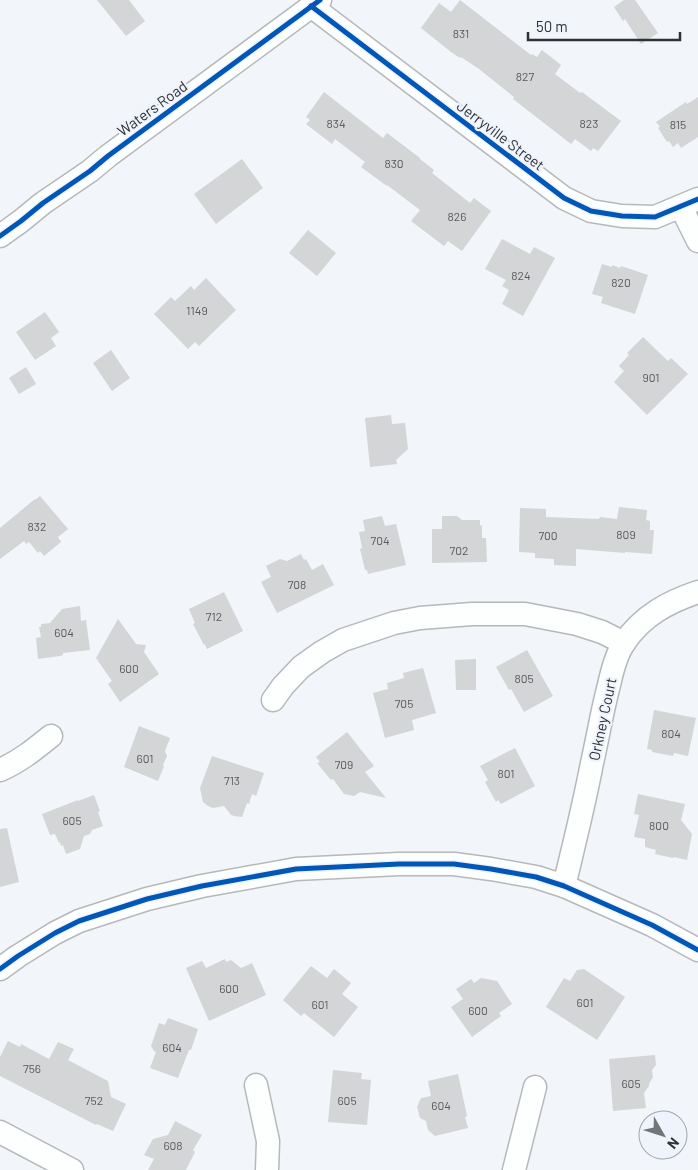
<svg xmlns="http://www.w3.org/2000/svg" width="698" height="1170" font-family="Barlow,sans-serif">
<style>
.building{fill:#d3d5d7}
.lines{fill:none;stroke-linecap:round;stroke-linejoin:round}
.minor-casing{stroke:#b6b8bb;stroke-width:25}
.minor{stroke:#fdfefe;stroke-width:22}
.cycleway-casing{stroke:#eff4fc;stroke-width:8}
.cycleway{stroke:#0057b8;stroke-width:5}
.labels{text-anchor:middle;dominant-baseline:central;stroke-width:4.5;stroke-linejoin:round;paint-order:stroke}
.number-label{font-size:12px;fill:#585a5d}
.street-label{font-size:15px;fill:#2f3134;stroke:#eff4fc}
</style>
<rect width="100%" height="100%" fill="#f2f5f9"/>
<!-- building -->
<g class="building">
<polygon points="97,0 129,0 145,21 126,36"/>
<polygon points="460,0 531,55 532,54 537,57 542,50 561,65 555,74 580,93 582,92 621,121 598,151 593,148 591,151 575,139 571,144 513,99 514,97 479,69 461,57 460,58 451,52 421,28 439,3 451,12"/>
<polygon points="624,0 635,0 658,33 641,44 625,19 623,21 614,7"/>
<polygon points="324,92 383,138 387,133 420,158 420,159 434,170 432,173 470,203 474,198 491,211 462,251 448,241 444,246 411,221 420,210 387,185 387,186 361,167 365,162 335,139 332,144 306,124 310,120 306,117"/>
<polygon points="698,97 698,137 681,148 678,143 673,147 669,141 667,142 658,128 660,127 656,122 686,102 687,104"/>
<polygon points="242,159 263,188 216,224 194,194"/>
<polygon points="308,230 336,253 317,276 289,253"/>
<polygon points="502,239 530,254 534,247 555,258 523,316 502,304 509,290 502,286 506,280 485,269"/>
<polygon points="602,264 612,267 612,265 620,268 621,266 648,275 635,314 601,303 603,297 592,294"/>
<polygon points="206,278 236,310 199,346 195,342 188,349 154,314 171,297 175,301 191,286 194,290"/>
<polygon points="45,312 59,332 51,338 56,346 35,360 16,332"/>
<polygon points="643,337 668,361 671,358 688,374 647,415 614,382 624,371 619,366 629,355 627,353"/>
<polygon points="111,350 130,378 112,391 93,363"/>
<polygon points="26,367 36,384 19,394 9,378"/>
<polygon points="391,415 392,424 405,423 408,449 396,460 397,464 370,467 365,418"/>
<polygon points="40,496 68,529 58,537 61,542 44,556 40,551 38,553 29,542 26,544 24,541 0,559 0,528 35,499 35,500"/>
<polygon points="619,507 647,510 646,520 650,521 650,530 654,530 652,554 625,552 625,553 576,549 576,566 554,565 554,559 535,558 535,553 519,552 520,508 546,509 546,517 599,519 600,517 617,519"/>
<polygon points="382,516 385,526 396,524 406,565 368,574 367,570 365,570 360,549 362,548 359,532 365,531 363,520"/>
<polygon points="442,516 457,516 462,520 480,520 480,526 482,525 482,538 486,538 487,562 432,563 432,529 442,529"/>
<polygon points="301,554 304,560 306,559 312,570 323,564 334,585 277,613 261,582 271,577 266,566 280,559 287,561"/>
<polygon points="224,592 243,631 207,649 205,644 204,645 193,624 195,623 189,609"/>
<polygon points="80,606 81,621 86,620 90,650 63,653 63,655 60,656 38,659 36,638 41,637 39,627 41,627 41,624 50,623 62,609"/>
<polygon points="118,619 136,644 146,645 144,652 159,674 120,702 108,684 112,681 96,658"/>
<polygon points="527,650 553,696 524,712 511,689 509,690 496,667"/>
<polygon points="476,659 476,690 456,690 455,660"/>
<polygon points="423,668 436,713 412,720 414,730 385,738 373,693 388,689 387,683 404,678 403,673"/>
<polygon points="654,710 696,718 688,756 674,753 673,756 652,752 652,750 647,749"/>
<polygon points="139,726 170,738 165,751 167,756 163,765 164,766 158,781 124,767"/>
<polygon points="347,732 374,766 365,772 386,798 360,792 354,796 344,794 333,779 331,780 317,763 320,762 316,757"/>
<polygon points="515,748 535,786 501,804 498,800 496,802 485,782 488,780 480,766"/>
<polygon points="212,756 264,773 256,796 252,794 249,804 247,803 242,817 234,816 231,815 224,806 213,808 208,806 203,802 200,788"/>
<polygon points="638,794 685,804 681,820 692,834 687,860 674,857 673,858 655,854 656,850 645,847 645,839 634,837 639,815 634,814"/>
<polygon points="94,795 100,811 98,812 103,826 92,830 90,834 84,836 80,849 66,854 63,845 61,846 60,842 59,843 55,834 50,835 42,814 78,800 78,801"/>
<polygon points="7,828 19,882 0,887 0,829"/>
<polygon points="225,959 226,962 231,960 241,968 252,963 266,995 209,1021 186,968 202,961 206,968"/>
<polygon points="311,966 327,978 334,969 351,983 342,994 358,1007 334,1037 304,1013 301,1016 283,1000"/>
<polygon points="584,969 625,997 597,1040 546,1007 564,978 570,981 577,970"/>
<polygon points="481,978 497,981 512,1004 499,1013 501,1016 472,1037 451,1007 463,999 456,989 471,979 474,983"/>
<polygon points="168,1018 198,1029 191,1050 189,1050 178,1078 150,1068 156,1052 154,1051 151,1046 159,1023 165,1025"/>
<polygon points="8,1041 20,1047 21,1044 49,1059 58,1042 74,1049 68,1060 108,1081 111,1097 126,1104 113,1131 97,1124 96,1125 0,1076 0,1057"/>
<polygon points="655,1055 656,1065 652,1070 653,1077 649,1084 649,1086 644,1093 646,1108 613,1111 609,1059"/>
<polygon points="333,1070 362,1073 361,1079 371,1080 367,1125 328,1122"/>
<polygon points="458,1074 467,1116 465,1117 468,1128 435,1136 428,1130 426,1121 420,1118 417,1107 421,1098 431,1096 428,1081"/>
<polygon points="175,1121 202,1135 193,1150 195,1152 186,1170 148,1170 154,1159 144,1155 153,1139 168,1135"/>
</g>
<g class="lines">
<!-- minor casing -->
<g class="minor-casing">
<g id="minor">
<polyline points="311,6 564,198 591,211 622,216 655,217 698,199"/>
<polyline points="681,207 698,241"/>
<polyline points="0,236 21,221 43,203 90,171 108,156 320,0"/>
<polyline points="273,700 283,686 301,667 322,652 343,640 394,623 420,618 472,614 525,614 577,624 602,632 624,643"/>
<path d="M0,770C19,762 35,749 51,736"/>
<path d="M564,886C574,845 584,805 592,763C598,737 602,711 609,685C612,671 616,655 624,643C642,616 668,602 698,592"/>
<polyline points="0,969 18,956 55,933 79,921 147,899 202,886 296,869 399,864 454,864 491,869 536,877 564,886 652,925 698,950"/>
<polyline points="256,1085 268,1141 267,1170"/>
<polyline points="0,1132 72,1170"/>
<polyline points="514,1170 535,1087"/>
</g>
</g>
<!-- minor -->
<use href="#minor" class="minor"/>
<!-- cycleway casing -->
<g class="cycleway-casing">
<g id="cycleway">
<polyline points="311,6 564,198 591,211 622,216 655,217 698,199"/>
<polyline points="0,236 21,221 43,203 90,171 108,156 320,0"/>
<polyline points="0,969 18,956 55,933 79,921 147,899 202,886 296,869 399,864 454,864 491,869 536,877 564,886 652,925 698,950"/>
</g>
</g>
<!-- cycleway -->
<use href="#cycleway" class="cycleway"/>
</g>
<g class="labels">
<!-- number labels -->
<g class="number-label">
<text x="461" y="33">831</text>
<text x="525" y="76">827</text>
<text x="336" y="123">834</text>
<text x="589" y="123">823</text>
<text x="678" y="124">815</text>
<text x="394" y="163">830</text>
<text x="457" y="216">826</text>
<text x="521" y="275">824</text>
<text x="621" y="282">820</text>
<text x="197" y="310">1149</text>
<text x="651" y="377">901</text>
<text x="37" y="526">832</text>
<text x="626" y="534">809</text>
<text x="548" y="535">700</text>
<text x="380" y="540">704</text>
<text x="459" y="550">702</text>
<text x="297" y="584">708</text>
<text x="214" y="616">712</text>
<text x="64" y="632">604</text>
<text x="129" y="668">600</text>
<text x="524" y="678">805</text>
<text x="404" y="703">705</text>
<text x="671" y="733">804</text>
<text x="145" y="758">601</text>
<text x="344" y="764">709</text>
<text x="506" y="773">801</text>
<text x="232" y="780">713</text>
<text x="72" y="820">605</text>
<text x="659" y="825">800</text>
<text x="229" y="988">600</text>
<text x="585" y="1002">601</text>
<text x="320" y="1004">601</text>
<text x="478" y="1010">600</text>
<text x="172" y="1047">604</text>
<text x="32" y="1068">756</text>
<text x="631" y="1083">605</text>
<text x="94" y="1100">752</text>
<text x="347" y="1100">605</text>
<text x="441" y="1105">604</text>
<text x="173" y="1145">608</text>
</g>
<!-- street labels -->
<g class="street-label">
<text transform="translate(152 108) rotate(-36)">Waters Road</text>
<text transform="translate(501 135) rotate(37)">Jerryville Street</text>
<text transform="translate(602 719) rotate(-78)">Orkney Court</text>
</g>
</g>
<!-- north arrow -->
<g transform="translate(663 1135) rotate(129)"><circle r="24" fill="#eff4fc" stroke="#a2a6ac"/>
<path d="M0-4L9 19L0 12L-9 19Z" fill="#737679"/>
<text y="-8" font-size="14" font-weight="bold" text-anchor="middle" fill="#2f3134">N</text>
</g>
<!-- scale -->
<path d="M528 32v8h152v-8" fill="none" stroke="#2f3134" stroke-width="2.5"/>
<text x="536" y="32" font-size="15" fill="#2f3134" stroke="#eff4fc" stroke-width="4" paint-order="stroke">50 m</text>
</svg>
